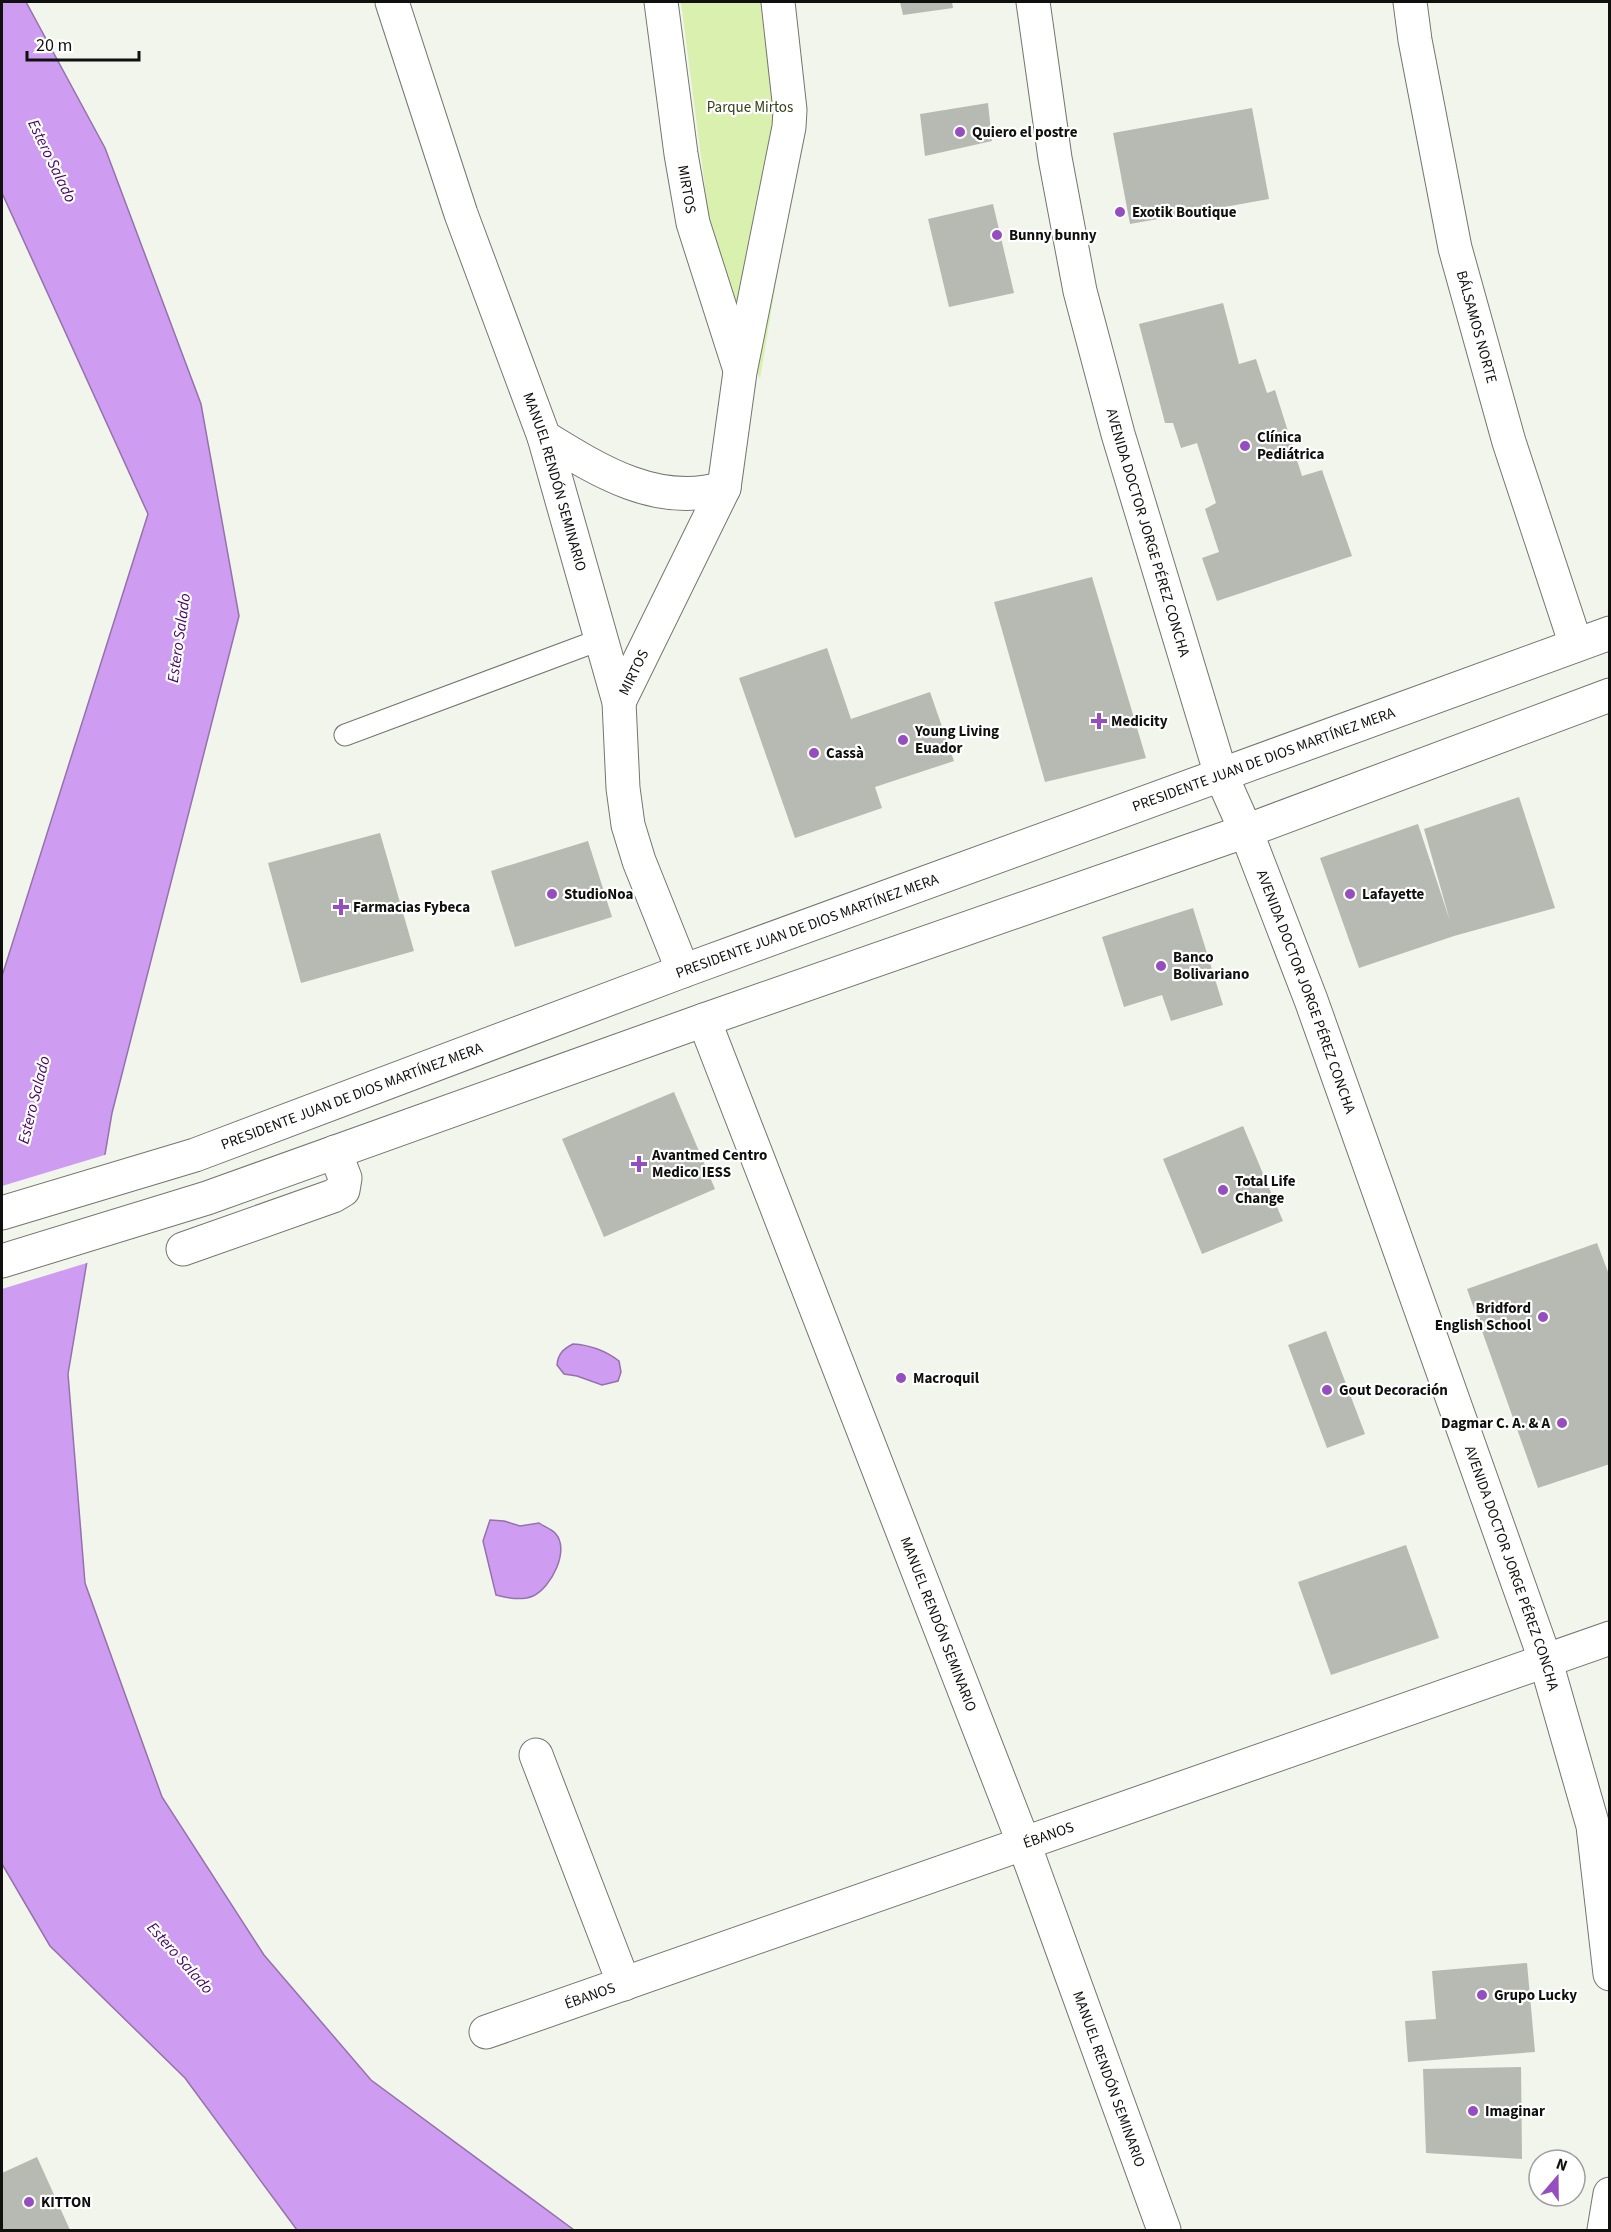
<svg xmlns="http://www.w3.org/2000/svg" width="1611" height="2232" font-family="'Source Sans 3',sans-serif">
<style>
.park{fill:#d9f0af}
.water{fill:#ce9cf0;stroke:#9572ac;stroke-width:1.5}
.pier{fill:#f1f5ec}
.building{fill:#b7bab2}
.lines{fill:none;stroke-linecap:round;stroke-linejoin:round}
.lane-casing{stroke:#73766f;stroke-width:23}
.street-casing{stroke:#73766f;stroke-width:35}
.secondary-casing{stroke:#73766f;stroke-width:35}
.lane{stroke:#fff;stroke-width:21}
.street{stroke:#fff;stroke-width:33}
.secondary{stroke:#fff;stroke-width:33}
.poi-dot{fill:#954dc0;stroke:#fff;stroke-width:2}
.labels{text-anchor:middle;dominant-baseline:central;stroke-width:4.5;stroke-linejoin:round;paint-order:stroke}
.park-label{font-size:15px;fill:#323e16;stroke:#fff}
.poi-label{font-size:15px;font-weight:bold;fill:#10110e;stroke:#fff;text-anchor:start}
.street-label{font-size:15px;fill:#10110e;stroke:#fff}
.water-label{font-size:16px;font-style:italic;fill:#4a016a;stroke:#fff}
</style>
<rect width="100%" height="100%" fill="#f1f5ec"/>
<!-- park -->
<polygon class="park" points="681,2 790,2 805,107 760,379 718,288"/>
<!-- water -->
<g class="water">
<polygon points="2,2 26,2 105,148 201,404 239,616 112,1113 68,1374 85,1583 162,1797 264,1955 371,2080 574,2230 297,2230 185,2078 50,1946 2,1864 2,976 148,514 2,193"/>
<path d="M573,1344C590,1345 606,1351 619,1361L621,1372L618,1381L602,1385L577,1376L564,1374L557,1365C558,1354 563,1349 573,1344Z"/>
<path d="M490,1520L504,1521L520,1526L539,1523C543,1526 551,1529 555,1533C571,1549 551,1588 533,1596C522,1601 507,1598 496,1595L483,1541Z"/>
</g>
<!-- pier -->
<polygon class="pier" points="108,1154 90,1262 2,1289 2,1186"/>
<!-- building -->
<g class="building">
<polygon points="900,2 952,2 953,8 903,15"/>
<polygon points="988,103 992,141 925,156 920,114"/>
<polygon points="1252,108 1269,199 1130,224 1113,133"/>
<polygon points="993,204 1014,293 949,307 928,219"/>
<polygon points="1223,303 1239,364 1256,359 1267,393 1275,390 1302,476 1322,470 1352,556 1217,601 1202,558 1219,552 1205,509 1216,503 1197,443 1181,448 1173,423 1165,423 1139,324"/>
<polygon points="1092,577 1146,758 1045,782 994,602"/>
<polygon points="827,648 851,719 930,692 954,761 875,787 882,808 795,838 739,678"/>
<polygon points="1519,797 1555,908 1454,936 1359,968 1320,858 1418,824 1450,921 1424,829"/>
<polygon points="380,833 414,951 301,983 268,863"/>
<polygon points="588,841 612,917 515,947 491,871"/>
<polygon points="1193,908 1223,1005 1171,1021 1162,995 1124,1007 1102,937"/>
<polygon points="674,1092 715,1189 604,1237 562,1139"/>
<polygon points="1243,1126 1283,1221 1202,1254 1163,1159"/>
<polygon points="1597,1243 1610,1277 1610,1464 1538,1488 1467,1289"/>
<polygon points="1326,1331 1365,1434 1327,1448 1288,1345"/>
<polygon points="1406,1545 1439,1638 1331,1675 1298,1582"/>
<polygon points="1527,1963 1535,2052 1408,2062 1405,2021 1436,2019 1432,1971"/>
<polygon points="1521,2067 1522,2159 1426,2153 1423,2069"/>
<polygon points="37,2157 70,2230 2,2230 2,2173"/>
</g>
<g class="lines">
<!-- lane casing -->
<g class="lane-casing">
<polyline id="lane" points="345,735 602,639"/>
</g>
<!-- street casing -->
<g class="street-casing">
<g id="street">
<path id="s1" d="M392,2L461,214L544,437L619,702L623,788L628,825L639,861L683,971"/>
<path id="s2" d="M661,2L681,154L693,223L740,370"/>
<path id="s3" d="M1410,2L1415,40L1455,248L1509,442L1576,645"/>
<path d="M544,437C599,471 658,508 724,488"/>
<path id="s4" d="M619,702L724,488L740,372L789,127L790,110L778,2"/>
<path id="s5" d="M704,1020L1024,1844L1164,2230"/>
<polyline points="183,1249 333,1196 343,1190 345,1178 335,1152"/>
<polyline points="536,1755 624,1984"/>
<path id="s6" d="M486,2032L1610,1638"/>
</g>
</g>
<!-- secondary casing -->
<g class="secondary-casing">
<g id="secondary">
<path id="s7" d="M1033,2L1055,158L1080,291L1118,434L1221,775L1246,831L1311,1000L1546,1662L1593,1826L1610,1974"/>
<path id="s8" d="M2,1213L195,1155L683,971L1610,633"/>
<polyline points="2,1261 207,1198 704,1020 1246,831 1610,695"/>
<polyline points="1604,2230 1610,2194"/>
</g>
</g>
<!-- lane -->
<use href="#lane" class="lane"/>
<!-- street -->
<use href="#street" class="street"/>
<!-- secondary -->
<use href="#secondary" class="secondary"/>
</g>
<!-- markers -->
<g class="poi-dot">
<circle cx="960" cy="132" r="6"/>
<circle cx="1120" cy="212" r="6"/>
<circle cx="997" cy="235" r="6"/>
<circle cx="1245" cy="446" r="6"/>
<path d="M1096 712h6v6h6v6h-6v6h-6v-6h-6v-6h6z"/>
<circle cx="903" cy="740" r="6"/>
<circle cx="814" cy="753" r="6"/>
<circle cx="552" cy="894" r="6"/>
<circle cx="1350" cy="894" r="6"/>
<path d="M338 898h6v6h6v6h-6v6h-6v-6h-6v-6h6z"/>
<circle cx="1161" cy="966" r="6"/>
<path d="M636 1155h6v6h6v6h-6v6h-6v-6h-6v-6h6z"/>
<circle cx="1223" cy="1190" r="6"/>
<circle cx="1543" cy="1317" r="6"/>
<circle cx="901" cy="1378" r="6"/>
<circle cx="1327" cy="1390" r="6"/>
<circle cx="1562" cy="1423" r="6"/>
<circle cx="1482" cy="1995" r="6"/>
<circle cx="1473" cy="2111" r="6"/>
<circle cx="29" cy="2202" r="6"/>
</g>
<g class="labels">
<!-- park labels -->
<g class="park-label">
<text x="750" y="107">Parque Mirtos</text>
</g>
<!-- poi labels -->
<g class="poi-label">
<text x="972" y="132">Quiero el postre</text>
<text x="1132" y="212">Exotik Boutique</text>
<text x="1009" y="235">Bunny bunny</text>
<text x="1257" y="437">Clínica<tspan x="1257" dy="17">Pediátrica</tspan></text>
<text x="1111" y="721">Medicity</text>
<text x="915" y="731">Young Living<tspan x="915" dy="17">Euador</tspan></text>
<text x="826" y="753">Cassà</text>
<text x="564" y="894">StudioNoa</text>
<text x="1362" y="894">Lafayette</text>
<text x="353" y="907">Farmacias Fybeca</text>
<text x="1173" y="957">Banco<tspan x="1173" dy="17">Bolivariano</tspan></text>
<text x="652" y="1155">Avantmed Centro<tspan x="652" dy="17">Medico IESS</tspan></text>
<text x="1235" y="1181">Total Life<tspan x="1235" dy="17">Change</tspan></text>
<text x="1531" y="1308" text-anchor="end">Bridford<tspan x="1531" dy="17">English School</tspan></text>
<text x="913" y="1378">Macroquil</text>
<text x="1339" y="1390">Gout Decoración</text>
<text x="1550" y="1423" text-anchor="end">Dagmar C. A. &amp; A</text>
<text x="1494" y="1995">Grupo Lucky</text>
<text x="1485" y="2111">Imaginar</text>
<text x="41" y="2202">KITTON</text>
</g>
<!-- street labels -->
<g class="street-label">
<text stroke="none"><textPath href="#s2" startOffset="189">MIRTOS</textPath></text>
<text stroke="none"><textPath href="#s3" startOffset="332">BÁLSAMOS NORTE</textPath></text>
<text stroke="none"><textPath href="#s1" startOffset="507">MANUEL RENDÓN SEMINARIO</textPath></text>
<text stroke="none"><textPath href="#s7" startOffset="544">AVENIDA DOCTOR JORGE PÉREZ CONCHA</textPath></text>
<text stroke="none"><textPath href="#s4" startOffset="33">MIRTOS</textPath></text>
<text stroke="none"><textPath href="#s8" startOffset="1341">PRESIDENTE JUAN DE DIOS MARTÍNEZ MERA</textPath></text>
<text stroke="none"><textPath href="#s8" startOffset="855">PRESIDENTE JUAN DE DIOS MARTÍNEZ MERA</textPath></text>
<text stroke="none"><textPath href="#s7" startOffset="1030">AVENIDA DOCTOR JORGE PÉREZ CONCHA</textPath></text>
<text stroke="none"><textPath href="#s8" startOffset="369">PRESIDENTE JUAN DE DIOS MARTÍNEZ MERA</textPath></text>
<text stroke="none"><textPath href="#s7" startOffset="1642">AVENIDA DOCTOR JORGE PÉREZ CONCHA</textPath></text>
<text stroke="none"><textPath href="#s5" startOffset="648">MANUEL RENDÓN SEMINARIO</textPath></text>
<text stroke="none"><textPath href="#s6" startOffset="596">ÉBANOS</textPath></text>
<text stroke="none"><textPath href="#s6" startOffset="110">ÉBANOS</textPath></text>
<text stroke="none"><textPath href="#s5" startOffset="1134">MANUEL RENDÓN SEMINARIO</textPath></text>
</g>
<!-- water labels -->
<g class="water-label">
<text transform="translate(52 161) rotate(64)">Estero Salado</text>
<text transform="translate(179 638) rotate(-82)">Estero Salado</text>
<text transform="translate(34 1100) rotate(-76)">Estero Salado</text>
<text transform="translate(180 1958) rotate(48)">Estero Salado</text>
</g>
</g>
<!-- border -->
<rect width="1611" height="2232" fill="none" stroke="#10110e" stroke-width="6"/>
<!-- north arrow -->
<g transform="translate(1557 2178) rotate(20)"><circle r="28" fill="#ffffff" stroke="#9fa09f" stroke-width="1.5"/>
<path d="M0-4.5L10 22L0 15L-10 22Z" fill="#954dc0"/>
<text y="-9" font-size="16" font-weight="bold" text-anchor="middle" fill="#10110e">N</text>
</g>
<!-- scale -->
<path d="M27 51v9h112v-9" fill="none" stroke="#10110e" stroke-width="3"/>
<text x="36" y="51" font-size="18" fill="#10110e" stroke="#ffffff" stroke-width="4.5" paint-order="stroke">20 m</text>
</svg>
